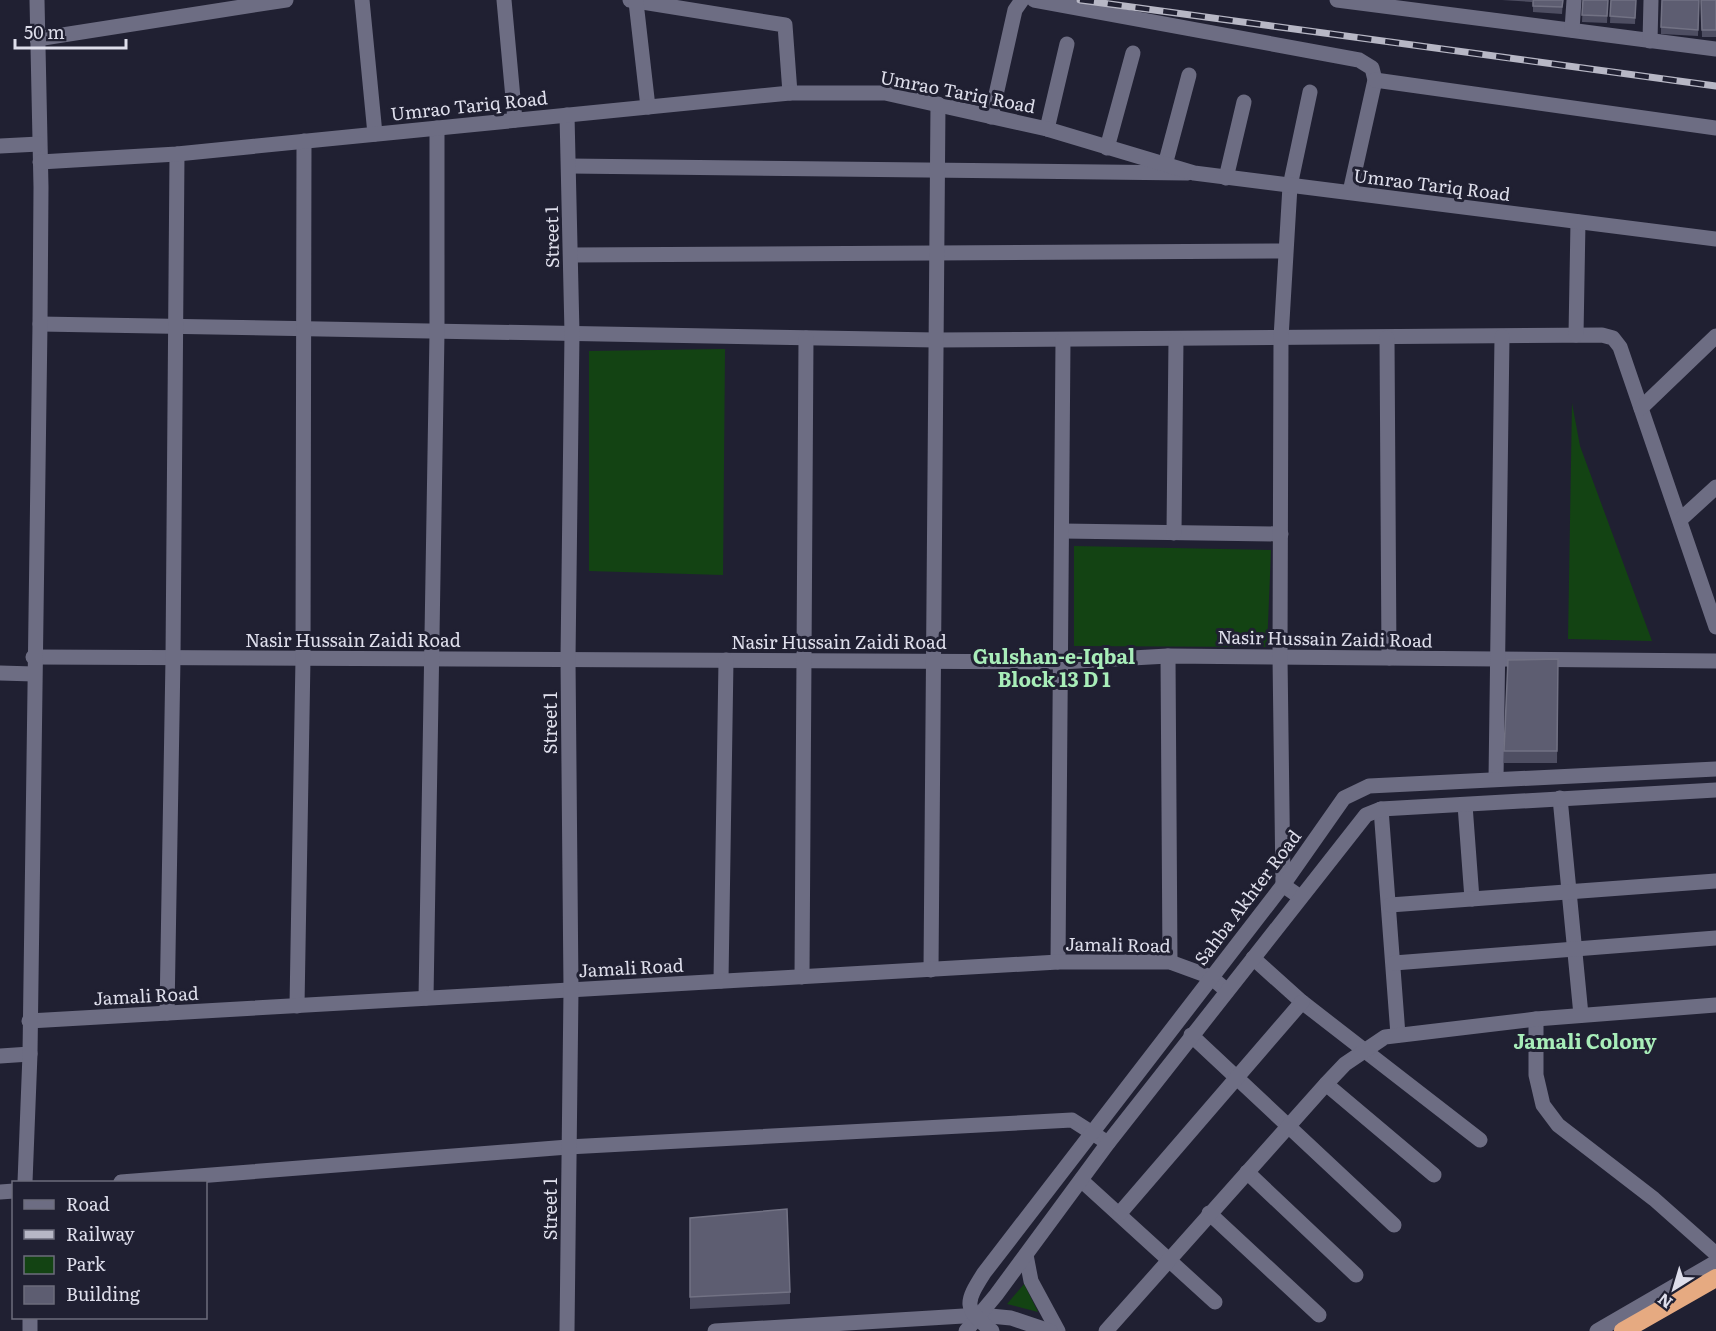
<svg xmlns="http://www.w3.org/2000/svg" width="1716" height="1331" font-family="Literata,serif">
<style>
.green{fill:#134313}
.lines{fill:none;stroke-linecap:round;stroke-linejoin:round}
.street{stroke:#6d6d83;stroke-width:15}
.secondary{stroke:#6d6d83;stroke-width:15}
.highway{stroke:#e6aa81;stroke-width:18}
.rail-casing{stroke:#b7b7c5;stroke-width:7}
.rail{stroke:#202032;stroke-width:4.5;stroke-dasharray:14;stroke-linecap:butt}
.wall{fill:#4e4e62}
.building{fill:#5d5d71;stroke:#727284;stroke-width:1.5}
.labels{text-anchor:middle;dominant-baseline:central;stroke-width:6;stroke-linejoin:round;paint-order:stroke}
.street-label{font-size:18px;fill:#dedeeb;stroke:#202032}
.neighbourhood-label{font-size:20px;font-weight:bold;fill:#a8edb9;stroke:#202032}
</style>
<rect width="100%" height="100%" fill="#202032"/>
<!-- green -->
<g class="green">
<polygon points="725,349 723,575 589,571 589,351"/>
<polygon points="1572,403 1580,446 1652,641 1568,639"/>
<polygon points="1074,546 1271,550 1267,647 1074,646"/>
<polygon points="1024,1284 1038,1312 1007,1304"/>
</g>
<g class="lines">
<!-- street -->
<g class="street">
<polyline points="362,0 375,134"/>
<polyline points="504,0 515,120"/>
<polyline points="630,0 785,25 790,93"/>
<polyline points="1034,0 1359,60 1372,68 1375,80 1350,192"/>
<polyline points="1337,0 1716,49"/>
<polyline points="636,2 648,107"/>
<polyline points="1572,30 1574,0"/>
<polyline points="37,39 286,0"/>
<polyline points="1650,41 1651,0"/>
<polyline points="1375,80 1716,128"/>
<polyline points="991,117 1015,10 1022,0"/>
<polyline points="1047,129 1067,44"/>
<polyline points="1107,148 1133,53"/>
<polyline points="1165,165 1189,75"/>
<polyline points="569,166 1188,173"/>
<polyline points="1226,178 1244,102"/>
<polyline points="571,255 1284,251"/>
<polyline points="40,324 936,340 1602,335 1613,338 1620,347 1716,627"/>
<polyline points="1576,335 1578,222"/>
<polyline points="1387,338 1389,658"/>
<polyline points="1641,408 1716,336"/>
<polyline points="1680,520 1716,487"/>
<polyline points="1062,531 1281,534"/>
<polyline points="1174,533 1176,339"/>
<polyline points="1168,656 1170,962"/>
<polyline points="33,657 1060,662 1168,656 1716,661"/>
<polyline points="0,673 34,674"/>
<polyline points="1496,779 1502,337"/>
<polyline points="1560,798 1581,1015"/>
<polyline points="1465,805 1472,899"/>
<polyline points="1381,809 1398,1035"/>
<polyline points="1300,897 1283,885 1280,657 1281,338 1290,186 1310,92"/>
<polyline points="1390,905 1716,881"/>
<polyline points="1253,958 1302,1002 1480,1140"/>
<polyline points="1058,962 1063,340"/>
<polyline points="1394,963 1716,938"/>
<polyline points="931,970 938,104"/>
<polyline points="802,977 806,338"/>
<polyline points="721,981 726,660"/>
<polyline points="426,998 437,333 437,128"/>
<polyline points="297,1006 303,658 304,141"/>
<polyline points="167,1013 173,658 177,154"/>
<polyline points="1536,1019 1536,1075 1543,1105 1558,1125 1654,1199 1716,1254"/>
<polyline points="29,1021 1058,962 1170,962 1211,977 1227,991"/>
<polyline points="1191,1035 1394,1225"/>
<polyline points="0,1056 30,1054"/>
<polyline points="1326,1084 1434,1175"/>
<polyline points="1247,1172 1356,1275"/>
<polyline points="1081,1180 1215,1302"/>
<polyline points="25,1182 30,1054 40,324 41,187 37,0"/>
<polyline points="121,1182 568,1147 1072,1120 1108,1143"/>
<polyline points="0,1192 14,1191"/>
<polyline points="1120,1213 1302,1002"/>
<polyline points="1209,1213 1319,1315"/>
<polyline points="30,1318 30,1331"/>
<polyline points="567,1331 571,990 568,659 572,333 567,115"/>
<polyline points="1106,1331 1326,1084 1345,1064 1385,1037 1536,1019 1716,1005"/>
<polyline points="1597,1331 1716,1262"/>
</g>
<!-- secondary -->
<g class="secondary">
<polyline points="0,146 39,144"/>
<polyline points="40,162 177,154 790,93 885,93 1047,129 1194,173 1716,239"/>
<polyline points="1026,1255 1031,1281 1058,1331"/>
<polyline points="715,1331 980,1315 1011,1318 1050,1331"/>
<polyline points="966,1331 996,1295 1108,1143 1366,815 1381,809 1716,790"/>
<path d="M992,1331C963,1308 965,1303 984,1273L1283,885L1344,798L1369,786L1716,769"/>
</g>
<!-- highway -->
<polyline class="highway" points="1623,1331 1716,1278"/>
<!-- rail casing -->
<g class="rail-casing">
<polyline id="rail" points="1080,0 1716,86"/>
</g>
<!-- rail -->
<use href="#rail" class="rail"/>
</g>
<!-- wall -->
<g class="wall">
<polygon points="1502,0 1532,0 1532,2"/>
<polygon points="1533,0 1563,0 1562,14 1533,12"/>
<polygon points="1583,0 1608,0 1607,23 1582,22"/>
<polygon points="1611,0 1636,0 1635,24 1610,23"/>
<polygon points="1699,0 1698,36 1661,34 1661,27"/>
<polygon points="1701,0 1716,0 1716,37 1702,37"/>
<polygon points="1558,659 1557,763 1504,763 1504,751"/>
<polygon points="690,1218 790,1292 790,1304 690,1309"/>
</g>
<!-- building -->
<g class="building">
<polygon points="1533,0 1563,0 1562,7 1533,6"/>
<polygon points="1583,0 1608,0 1607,16 1582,15"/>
<polygon points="1611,0 1636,0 1635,18 1610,16"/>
<polygon points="1662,0 1699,0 1698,30 1661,27"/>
<polygon points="1701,0 1716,0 1716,30 1702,30"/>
<polygon points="1558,659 1557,751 1504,751 1508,660"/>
<polygon points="787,1209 790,1292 690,1297 690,1218"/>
</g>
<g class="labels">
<!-- street labels -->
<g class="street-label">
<text transform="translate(958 91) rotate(11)">Umrao Tariq Road</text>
<text transform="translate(469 105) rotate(-6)">Umrao Tariq Road</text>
<text transform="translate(1432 184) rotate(7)">Umrao Tariq Road</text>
<text transform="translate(551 237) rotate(-91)">Street 1</text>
<text transform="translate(1325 638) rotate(1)">Nasir Hussain Zaidi Road</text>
<text x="353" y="639">Nasir Hussain Zaidi Road</text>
<text x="839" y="641">Nasir Hussain Zaidi Road</text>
<text transform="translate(549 723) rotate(-90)">Street 1</text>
<text transform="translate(1247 897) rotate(-53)">Sahba Akhter Road</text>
<text transform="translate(1118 944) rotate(1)">Jamali Road</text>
<text transform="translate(631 967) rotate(-3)">Jamali Road</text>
<text transform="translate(146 995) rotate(-3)">Jamali Road</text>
<text transform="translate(549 1209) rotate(-90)">Street 1</text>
</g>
<!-- neighbourhood labels -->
<g class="neighbourhood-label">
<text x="1054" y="655">Gulshan-e-Iqbal<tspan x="1054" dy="23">Block 13 D 1</tspan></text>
<text x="1585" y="1040">Jamali Colony</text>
</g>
</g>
<!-- legend -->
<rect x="12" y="1181" width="195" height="138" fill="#202032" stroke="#6c6c7c" stroke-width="1.5"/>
<rect x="24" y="1200" width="30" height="9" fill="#6d6d83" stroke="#6c6c7c" stroke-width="1.5"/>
<text x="66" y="1211" font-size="18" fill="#dedeeb">Road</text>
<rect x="24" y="1230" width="30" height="9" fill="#b7b7c5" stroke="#6c6c7c" stroke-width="1.5"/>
<text x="66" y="1241" font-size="18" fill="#dedeeb">Railway</text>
<rect x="24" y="1256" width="30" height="18" fill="#134313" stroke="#6c6c7c" stroke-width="1.5"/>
<text x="66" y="1271" font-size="18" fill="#dedeeb">Park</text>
<rect x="24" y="1286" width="30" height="18" fill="#5d5d71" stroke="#6c6c7c" stroke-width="1.5"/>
<text x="66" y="1301" font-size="18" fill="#dedeeb">Building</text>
<!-- north arrow -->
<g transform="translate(1674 1289) rotate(217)" stroke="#202032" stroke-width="4.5" paint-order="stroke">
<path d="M0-4.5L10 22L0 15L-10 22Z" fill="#dedeeb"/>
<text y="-9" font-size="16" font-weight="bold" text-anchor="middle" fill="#dedeeb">N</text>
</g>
<!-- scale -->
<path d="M15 39v9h111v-9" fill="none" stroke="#dedeeb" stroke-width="3"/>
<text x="24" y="39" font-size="18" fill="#dedeeb" stroke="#202032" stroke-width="4.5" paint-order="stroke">50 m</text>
</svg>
